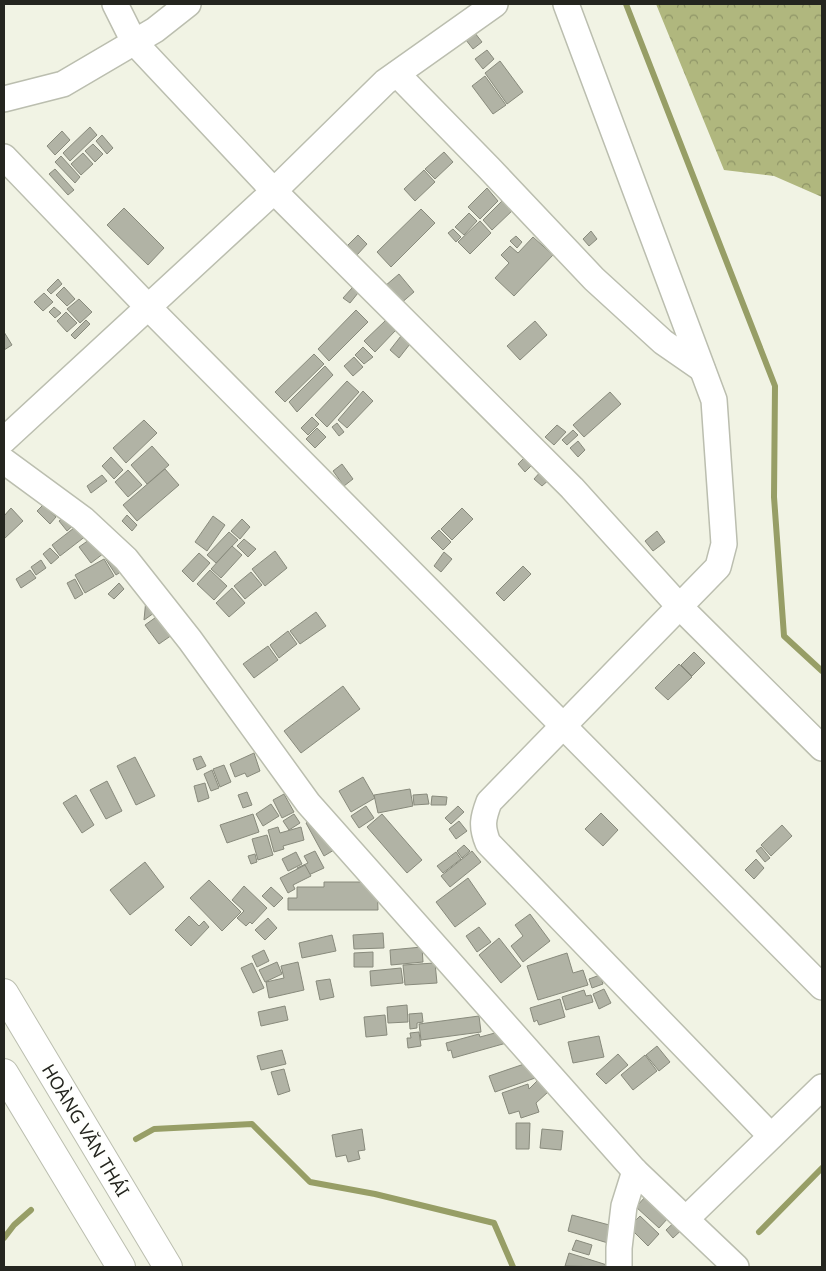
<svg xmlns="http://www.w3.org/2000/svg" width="826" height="1271" font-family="'Noto Sans',sans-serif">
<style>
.forest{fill:url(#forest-crowns)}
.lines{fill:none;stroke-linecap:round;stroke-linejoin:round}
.stream{stroke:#979e66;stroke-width:6}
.building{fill:#b1b3a5;stroke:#888a7c}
.minor-casing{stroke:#bbbeaf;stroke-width:28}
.major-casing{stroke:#bbbeaf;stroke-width:30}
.minor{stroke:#fff;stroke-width:25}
.major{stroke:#fff;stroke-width:28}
.labels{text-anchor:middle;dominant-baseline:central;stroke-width:4;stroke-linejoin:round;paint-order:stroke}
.street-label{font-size:18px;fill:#24251f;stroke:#fefffc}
</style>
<defs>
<pattern id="forest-crowns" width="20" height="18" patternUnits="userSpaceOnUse" patternTransform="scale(1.25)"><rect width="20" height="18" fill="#b0b77e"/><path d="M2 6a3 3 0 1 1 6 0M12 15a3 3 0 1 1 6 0" fill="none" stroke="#8f9567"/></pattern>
</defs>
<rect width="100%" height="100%" fill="#f1f3e4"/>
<!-- forest -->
<polygon class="forest" points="656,4 822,4 822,197 774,176 724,170"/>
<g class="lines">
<!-- stream -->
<g class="stream">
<polyline points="626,4 775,386 774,497 784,636 822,671"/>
<polyline points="136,1139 154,1129 252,1124 310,1182 375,1194 494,1223 513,1267"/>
<polyline points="759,1232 822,1168"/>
<polyline points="4,1238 14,1225 31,1210"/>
</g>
</g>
<!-- building -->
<g class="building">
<polygon points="471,28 482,42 473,49 462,35"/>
<polygon points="487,50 494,59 483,69 475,59"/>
<polygon points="500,61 523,92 507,104 485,73"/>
<polygon points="485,76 506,105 493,114 472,86"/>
<polygon points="90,127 97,135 70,161 63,153"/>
<polygon points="62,131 70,140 55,155 47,146"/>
<polygon points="102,135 113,148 107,154 96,141"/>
<polygon points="93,144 103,154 95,162 85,151"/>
<polygon points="444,152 453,162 435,179 425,169"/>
<polygon points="83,153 93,164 81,175 71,164"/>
<polygon points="61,156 80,177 75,183 55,162"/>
<polygon points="55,169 74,190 68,195 49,174"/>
<polygon points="424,170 435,182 415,201 404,189"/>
<polygon points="487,188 498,201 480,219 468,207"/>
<polygon points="504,199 514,209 492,230 483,220"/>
<polygon points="124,208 164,248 148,265 107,225"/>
<polygon points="421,209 435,223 391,267 377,252"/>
<polygon points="469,213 477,221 464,235 455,227"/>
<polygon points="480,221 491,233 470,254 458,242"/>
<polygon points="453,229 461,237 456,242 448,233"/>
<polygon points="591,231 597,239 589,246 583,239"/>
<polygon points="358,235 367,244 357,255 348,245"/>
<polygon points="516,236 522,242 517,248 510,241"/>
<polygon points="533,237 553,255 514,296 495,278 509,263 501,255 510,246 518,253"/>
<polygon points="399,274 414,292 400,304 385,286"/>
<polygon points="58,279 62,284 51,294 47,290"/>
<polygon points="64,287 75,299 67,306 56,295"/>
<polygon points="352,288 358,293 350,303 343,298"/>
<polygon points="44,293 53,302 43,311 34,302"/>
<polygon points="79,299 92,312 80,323 67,309"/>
<polygon points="54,307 61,313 55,318 49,312"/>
<polygon points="356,310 368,322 329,361 318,349"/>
<polygon points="66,312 77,323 67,332 57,321"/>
<polygon points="86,320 90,324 75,339 71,335"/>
<polygon points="385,321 395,331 375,352 364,341"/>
<polygon points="535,321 547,335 520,360 507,346"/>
<polygon points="4,332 12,345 4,350"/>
<polygon points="401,336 410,344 399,358 390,350"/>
<polygon points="363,347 373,357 364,364 355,355"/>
<polygon points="314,354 324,364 285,402 275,392"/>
<polygon points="354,357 363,367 353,376 344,366"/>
<polygon points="325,366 333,375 297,412 289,402"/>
<polygon points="347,381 359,392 327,427 315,415"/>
<polygon points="363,391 373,401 347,428 338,420"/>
<polygon points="610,392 621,404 584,437 573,425"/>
<polygon points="312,417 319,424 308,435 301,428"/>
<polygon points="144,420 157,433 126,463 113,448"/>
<polygon points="337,423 344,432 339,436 332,427"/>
<polygon points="557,425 566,432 554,445 545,437"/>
<polygon points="317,428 326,437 315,448 306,439"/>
<polygon points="573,430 578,435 567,445 562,440"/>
<polygon points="578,441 585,450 578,457 570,448"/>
<polygon points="152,446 169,465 147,484 131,465"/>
<polygon points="528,454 535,462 525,472 518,464"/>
<polygon points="111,457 123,470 114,479 102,466"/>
<polygon points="342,464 353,479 344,486 333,471"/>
<polygon points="165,469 179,485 137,521 123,505"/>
<polygon points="128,470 142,485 128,497 115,482"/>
<polygon points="542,470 551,478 542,486 534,479"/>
<polygon points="102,475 107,481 91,493 87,486"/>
<polygon points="43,505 56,517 50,524 37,511"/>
<polygon points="11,508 23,521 4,539 4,516"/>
<polygon points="462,508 473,519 452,540 441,529"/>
<polygon points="70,512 78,521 67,531 59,521"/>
<polygon points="127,515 137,525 132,531 122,521"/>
<polygon points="213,516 225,525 207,551 195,542"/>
<polygon points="242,519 250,527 240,539 231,531"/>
<polygon points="83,521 91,532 60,556 52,545"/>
<polygon points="439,530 451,542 443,550 431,538"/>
<polygon points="657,531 665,542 653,551 645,541"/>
<polygon points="229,532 238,540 216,563 207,555"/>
<polygon points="96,535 108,550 91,563 79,547"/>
<polygon points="244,539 256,549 248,557 237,546"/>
<polygon points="232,546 242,555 221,578 211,569"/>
<polygon points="123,547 134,563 116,575 105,558"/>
<polygon points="50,548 59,557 51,564 43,554"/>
<polygon points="275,551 287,568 265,586 252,569"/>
<polygon points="444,552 452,559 441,572 434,566"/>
<polygon points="199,553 210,563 193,582 182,571"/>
<polygon points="104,559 114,576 85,593 75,575"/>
<polygon points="41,560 46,568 36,575 31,567"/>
<polygon points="523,566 531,574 504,601 496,593"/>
<polygon points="30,570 36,578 21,588 16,579"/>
<polygon points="210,570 227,586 214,600 197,584"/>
<polygon points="251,572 262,585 245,599 234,586"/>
<polygon points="75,579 83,594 75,599 67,583"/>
<polygon points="119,583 124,589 114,599 108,594"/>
<polygon points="232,588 245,603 229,617 216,603"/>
<polygon points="146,599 154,613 144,620"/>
<polygon points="316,612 326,626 300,644 290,631"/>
<polygon points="159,615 172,635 159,644 145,625"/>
<polygon points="288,631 297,644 279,658 270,645"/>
<polygon points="268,646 278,660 254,678 243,664"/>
<polygon points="694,652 705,663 692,676 681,665"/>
<polygon points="679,664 692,677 668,700 655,688"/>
<polygon points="343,686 360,709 301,753 284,731"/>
<polygon points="254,753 260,771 247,777 245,773 235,777 230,764"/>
<polygon points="201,756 206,766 197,770 193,759"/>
<polygon points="135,757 155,796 136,805 117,766"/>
<polygon points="224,765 231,782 220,787 213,769"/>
<polygon points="212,770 219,788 211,791 204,774"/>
<polygon points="363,777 375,798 351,812 339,791"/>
<polygon points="107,781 122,811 106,819 90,790"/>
<polygon points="205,783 209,798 198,802 194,786"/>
<polygon points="410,789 413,806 378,813 374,795"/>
<polygon points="247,792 252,805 243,808 238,795"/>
<polygon points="284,794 294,812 282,818 273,800"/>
<polygon points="427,794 429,804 414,805 413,795"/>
<polygon points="76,795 94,825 82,833 63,803"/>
<polygon points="432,796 447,797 446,805 431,805"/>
<polygon points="271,804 279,816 263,826 256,814"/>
<polygon points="366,806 374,818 359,828 351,816"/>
<polygon points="458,806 464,812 451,824 445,818"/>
<polygon points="601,813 618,830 603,846 585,829"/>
<polygon points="253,814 259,832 227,843 220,825"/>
<polygon points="294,814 300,823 289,830 283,821"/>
<polygon points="320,814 339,847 324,856 306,823"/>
<polygon points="382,814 422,860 407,873 367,827"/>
<polygon points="459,821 467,831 456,839 449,829"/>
<polygon points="782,825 792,836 771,856 761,845"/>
<polygon points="278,827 280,833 301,827 304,840 283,846 284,849 274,852 268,830"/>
<polygon points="267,835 273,855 258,860 252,839"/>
<polygon points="464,845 470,851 462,858 457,851"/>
<polygon points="761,847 770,858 765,862 756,851"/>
<polygon points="315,851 324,868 302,878 297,868 308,863 304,856"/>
<polygon points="472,851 481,862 450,887 441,876"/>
<polygon points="296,852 302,864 288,871 282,859"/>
<polygon points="456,852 461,859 443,873 437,866"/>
<polygon points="255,854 257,862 251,864 248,856"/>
<polygon points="756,859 764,868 754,879 745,870"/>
<polygon points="145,862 164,887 130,915 110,890"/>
<polygon points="305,865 311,876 293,885 295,889 288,893 280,878"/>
<polygon points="468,878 486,904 455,927 436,902"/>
<polygon points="209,880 241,912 222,931 190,898"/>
<polygon points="324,882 377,882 378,910 288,910 288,898 297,898 297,887 324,887"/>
<polygon points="244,886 267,908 252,924 250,922 246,926 237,918 244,911 232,900"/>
<polygon points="271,887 283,898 274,907 262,896"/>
<polygon points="530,914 550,941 523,962 511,946 523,936 515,925"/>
<polygon points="189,916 199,926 204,921 209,927 191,946 175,930"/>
<polygon points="268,918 277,928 265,940 255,930"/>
<polygon points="479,927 491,942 477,952 466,936"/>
<polygon points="383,933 384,948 354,949 353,935"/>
<polygon points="332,935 336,951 302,958 299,943"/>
<polygon points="499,938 521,966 501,983 479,955"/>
<polygon points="422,947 423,962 391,965 390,950"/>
<polygon points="264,950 269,961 257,967 252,956"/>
<polygon points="373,952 373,967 354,967 354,953"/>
<polygon points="567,953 573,973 583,970 588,985 538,1000 527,966"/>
<polygon points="277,962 282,974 265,982 259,970"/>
<polygon points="298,962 304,990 269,998 266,982 284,978 281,966"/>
<polygon points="252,963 264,988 253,993 241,968"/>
<polygon points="435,963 437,983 405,985 403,965"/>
<polygon points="401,968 403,983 371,986 370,971"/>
<polygon points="600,975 603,984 592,988 589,979"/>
<polygon points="330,979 334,997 320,1000 316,981"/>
<polygon points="604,989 611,1003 599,1009 593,994"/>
<polygon points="584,990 586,996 591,995 593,1002 566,1010 562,997"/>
<polygon points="560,999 565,1017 539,1025 537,1020 534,1022 530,1008"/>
<polygon points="407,1005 408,1022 388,1023 387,1007"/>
<polygon points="285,1006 288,1020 261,1026 258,1012"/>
<polygon points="422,1013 423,1022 417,1023 417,1028 410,1029 409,1014"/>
<polygon points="385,1015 387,1035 366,1037 364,1017"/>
<polygon points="479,1016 481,1032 421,1040 419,1024"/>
<polygon points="506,1030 510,1042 453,1058 451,1050 448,1051 446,1043 479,1034 480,1037"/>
<polygon points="419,1032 421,1046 408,1048 407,1038 411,1038 410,1033"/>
<polygon points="599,1036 604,1057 573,1063 568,1042"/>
<polygon points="657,1046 670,1062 659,1071 646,1055"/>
<polygon points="282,1050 286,1064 261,1070 257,1056"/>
<polygon points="618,1054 628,1065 606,1084 596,1074"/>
<polygon points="645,1055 657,1071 633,1090 621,1075"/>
<polygon points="533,1061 538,1077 495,1092 489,1076"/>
<polygon points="284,1069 290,1091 278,1095 271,1072"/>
<polygon points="538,1080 548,1092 536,1103 539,1112 521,1118 519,1111 509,1114 502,1093 528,1084 529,1089"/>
<polygon points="516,1123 530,1123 529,1149 516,1149"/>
<polygon points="362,1129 365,1150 358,1151 360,1159 348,1162 346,1155 336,1157 332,1135"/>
<polygon points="542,1129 563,1131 561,1150 540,1148"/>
<polygon points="655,1186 678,1207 659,1228 636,1207"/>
<polygon points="572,1215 613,1226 608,1243 568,1231"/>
<polygon points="640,1216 659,1234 648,1246 629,1227"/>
<polygon points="681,1216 689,1223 673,1238 666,1230"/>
<polygon points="576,1240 592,1245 589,1255 572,1250"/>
<polygon points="569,1253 607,1265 606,1267 565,1266"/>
</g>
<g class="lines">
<!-- minor casing -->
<g class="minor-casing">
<g id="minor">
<polyline points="115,4 134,42 274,191 572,488 679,606 822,748"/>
<path d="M566,4L714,400L724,544L718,567L489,802C483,818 481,826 488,843L771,1136"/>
<polyline points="397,74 489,168 594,279 663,342 702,369"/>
<polyline points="4,99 63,84 155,30 188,4"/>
<polyline points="4,157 149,308 822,987"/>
<polyline points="4,440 274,191 385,82 495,4"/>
<polyline points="4,461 83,519 126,559 190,640 308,803 635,1171 736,1267"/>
<polyline points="686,1219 822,1087"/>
<polyline points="619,1267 619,1248 624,1206 635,1171"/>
</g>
</g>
<!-- major casing -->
<g class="major-casing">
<g id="major">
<polyline points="4,993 168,1267"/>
<polyline points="4,1073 121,1267"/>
</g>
</g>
<!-- minor -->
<use href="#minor" class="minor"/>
<!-- major -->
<use href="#major" class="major"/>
</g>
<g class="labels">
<!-- street labels -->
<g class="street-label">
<text transform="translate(86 1130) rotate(59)">HOÀNG VĂN THÁI</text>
</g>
</g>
<!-- border -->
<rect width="826" height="1271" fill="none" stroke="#24251f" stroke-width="10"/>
</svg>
